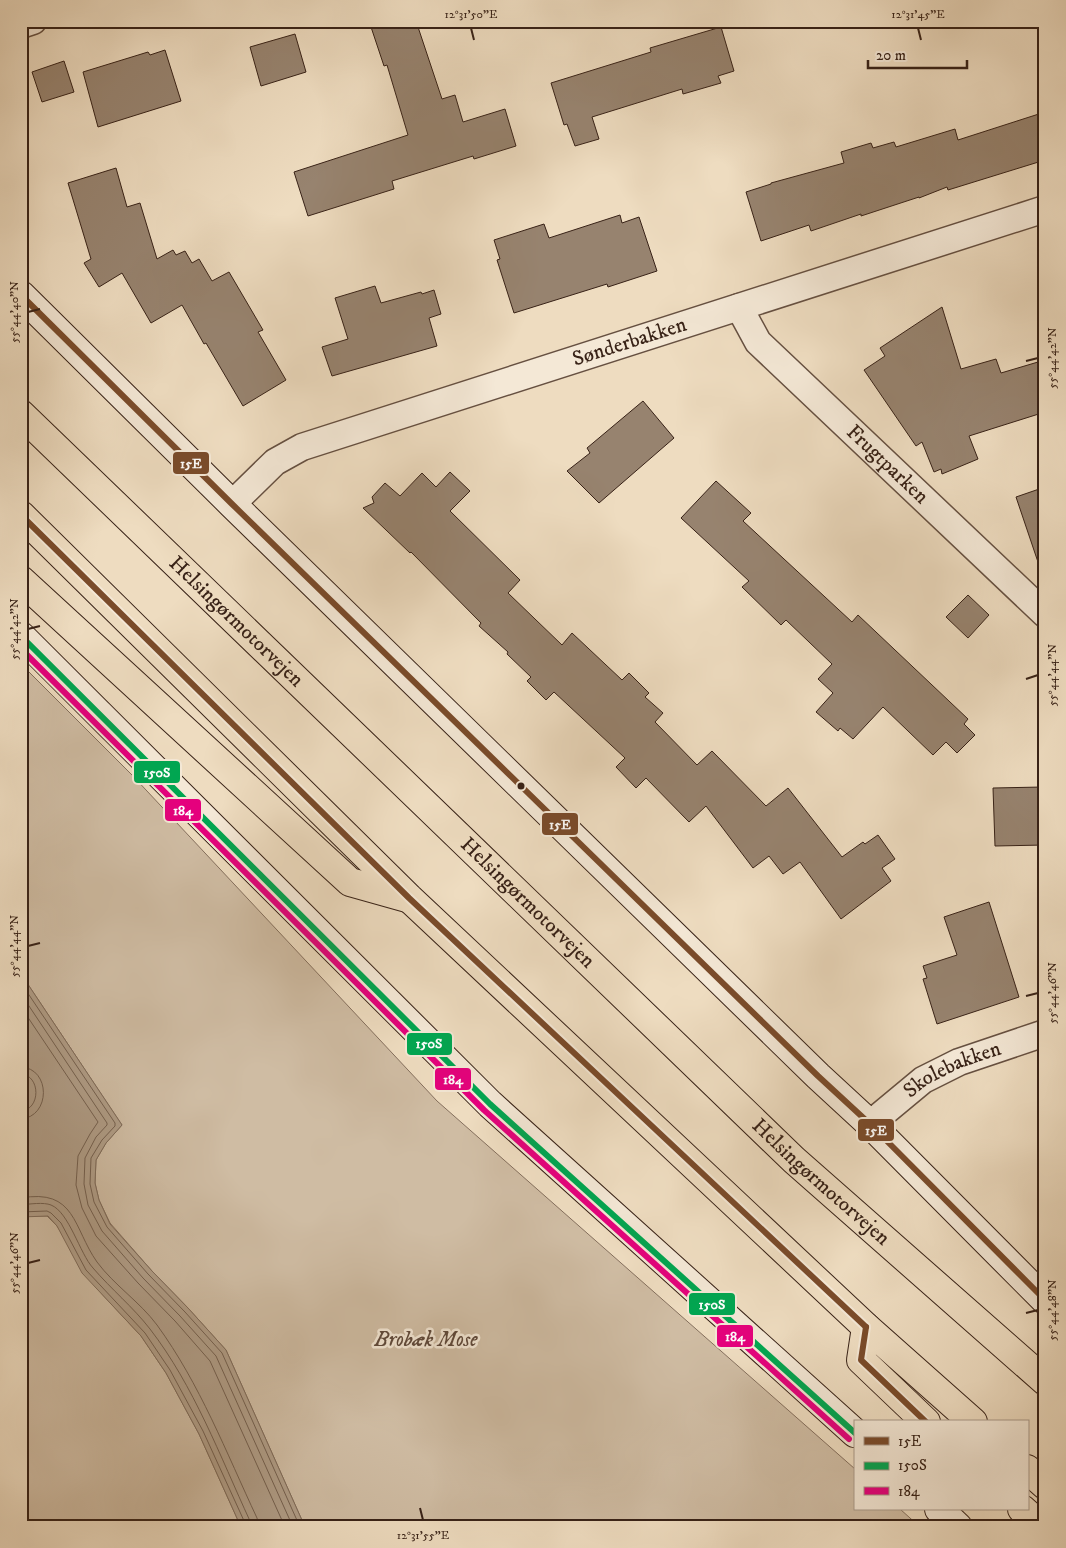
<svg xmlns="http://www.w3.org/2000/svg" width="1066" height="1548" font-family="'IM FELL DW Pica',serif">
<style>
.green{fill:#cfbca3;stroke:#846f5d}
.water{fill:#b09d87;stroke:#806c5a}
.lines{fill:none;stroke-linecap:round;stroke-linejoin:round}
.shore{stroke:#74604f;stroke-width:1}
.building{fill:#97836f;stroke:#382217}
.street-casing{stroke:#665041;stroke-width:29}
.secondary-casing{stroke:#382217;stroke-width:30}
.highway-casing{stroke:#382217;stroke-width:30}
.street{stroke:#f4e8d6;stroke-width:26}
.secondary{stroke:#f4e8d6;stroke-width:28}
.highway{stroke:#eedcc0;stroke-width:28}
.bus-1-casing{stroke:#f4e8d6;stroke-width:10}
.bus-2-casing{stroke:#f4e8d6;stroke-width:10}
.bus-3-casing{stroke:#f4e8d6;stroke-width:10}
.bus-1{stroke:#7a4b2a;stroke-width:6}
.bus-2{stroke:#00a651;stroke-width:6}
.bus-3{stroke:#e5007d;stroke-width:6}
.ticks{fill:none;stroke:#382217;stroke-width:2}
.bus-dot{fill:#382217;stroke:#f4e8d6;stroke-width:2}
.labels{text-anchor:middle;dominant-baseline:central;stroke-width:5;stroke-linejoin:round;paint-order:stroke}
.street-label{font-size:21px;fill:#382217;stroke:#f4e8d6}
.park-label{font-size:21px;font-style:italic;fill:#5e483a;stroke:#f4e8d6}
.line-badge{stroke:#f4e8d6;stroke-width:2}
.badge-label{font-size:14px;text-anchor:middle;font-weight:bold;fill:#fff}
.neatline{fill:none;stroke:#382217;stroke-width:2}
.ticks-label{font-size:12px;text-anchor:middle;fill:#382217}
</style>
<rect width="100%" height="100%" fill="#eedcc0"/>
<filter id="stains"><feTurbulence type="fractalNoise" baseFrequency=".004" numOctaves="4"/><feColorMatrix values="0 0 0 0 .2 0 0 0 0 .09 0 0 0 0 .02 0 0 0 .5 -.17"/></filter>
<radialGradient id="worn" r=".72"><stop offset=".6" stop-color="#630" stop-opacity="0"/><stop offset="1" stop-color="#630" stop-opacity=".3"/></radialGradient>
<!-- green -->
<g class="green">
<polygon points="21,664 132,775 437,1101 855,1469 855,1509 900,1509 920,1527 305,1527 226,1350 188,1308 152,1271 110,1223 99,1200 95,1183 96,1160 106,1143 122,1125 21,974"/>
<polygon points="27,1216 47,1216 57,1226 101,1293 141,1336 166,1373 199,1434 241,1527 21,1527 21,1217"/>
</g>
<!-- water -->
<polygon class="water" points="21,974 122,1125 106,1143 96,1160 95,1183 99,1200 110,1224 152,1271 188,1308 226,1350 305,1527 241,1527 199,1434 166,1373 141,1336 82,1273 57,1226 48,1216 21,1217 21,1111 25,1095 21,1063"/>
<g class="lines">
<!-- shore -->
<g class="shore">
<polyline points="21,983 115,1123 115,1126 102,1140 91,1158 90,1184 94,1202 107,1227 148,1274 185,1312 222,1353 300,1527"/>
<polyline points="21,994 107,1123 107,1125 96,1137 85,1158 84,1184 88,1205 102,1231 143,1278 180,1316 216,1356 293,1527"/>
<polyline points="21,1007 98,1122 90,1134 78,1156 76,1185 82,1208 96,1236 138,1283 175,1321 210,1361 285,1527"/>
<path d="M21,1067C51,1068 51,1117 21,1119"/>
<path d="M21,1074C41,1075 41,1110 21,1111"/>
<path d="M21,1198C76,1188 73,1228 97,1262C114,1285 140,1302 157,1325C200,1384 226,1452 257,1518L259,1527"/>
<path d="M21,1205C29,1204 44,1202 51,1205C69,1212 80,1254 93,1268C111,1289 133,1307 150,1329C194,1386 220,1456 250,1521L251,1527"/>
<polyline points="21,1212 47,1211 51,1213 61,1223 86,1270 145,1333 170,1370 203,1431 245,1523 245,1527"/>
</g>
</g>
<!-- building -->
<g class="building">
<polygon points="369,21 416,21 442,99 455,95 463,122 505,109 516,146 474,159 473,156 392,181 394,189 308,216 294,172 408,135 387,65 384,66"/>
<polygon points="721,27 734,71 718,76 721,83 683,94 682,89 592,117 599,139 575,146 567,124 564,125 551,83 651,52 650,48"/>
<polygon points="295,34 306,72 261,86 250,47"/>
<polygon points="165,50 181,101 98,127 83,72 148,52 150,55"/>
<polygon points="64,61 74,92 42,102 32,72"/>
<polygon points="1045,112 1045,160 948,190 947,187 919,198 919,197 861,216 861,214 811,231 809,225 761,241 746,192 771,184 771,183 844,163 841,152 871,143 873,148 894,142 896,147 955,129 958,140"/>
<polygon points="116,168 127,207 140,203 157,259 173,250 176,255 185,251 192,263 199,259 212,281 229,272 263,330 258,332 286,380 243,406 206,343 204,344 182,305 151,323 122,273 99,287 84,263 91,259 68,183"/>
<polygon points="620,215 622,223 639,217 657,271 608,287 607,284 514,313 497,260 500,259 494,240 544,224 549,238"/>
<polygon points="375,286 381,303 421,292 422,294 434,290 441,314 429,318 437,346 332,376 322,347 348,339 335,298"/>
<polygon points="942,307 961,369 996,359 1001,373 1038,362 1045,386 1045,412 969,436 978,459 942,474 941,469 934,472 922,442 916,446 864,370 885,356 880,348"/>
<polygon points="643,401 674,438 599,503 567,471 590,453 587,448"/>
<polygon points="450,472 470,491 450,511 520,580 508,593 562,645 572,633 622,680 629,673 649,693 645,697 663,713 655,722 697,765 712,751 766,806 788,788 842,857 863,842 865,844 878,835 895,859 882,868 891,881 841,919 800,862 783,874 769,856 753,868 706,806 689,822 646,778 636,788 616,767 625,758 554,692 546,700 527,681 531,677 507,654 508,652 479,626 481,623 411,552 410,553 363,508 374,503 372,497 385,483 400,496 422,473 436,487"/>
<polygon points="716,481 751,513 743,521 852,622 858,615 968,719 964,724 975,735 957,753 946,742 933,755 883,707 853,739 840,728 838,731 816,712 833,693 818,679 832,664 786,620 781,625 742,587 749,581 681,518"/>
<polygon points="1045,487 1045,567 1040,568 1016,497"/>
<polygon points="968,595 989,615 968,638 946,617"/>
<polygon points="1043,787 1044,807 1045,807 1045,845 995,846 993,788"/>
<polygon points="989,902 1019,997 937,1024 923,979 927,978 923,966 957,955 944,917"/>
</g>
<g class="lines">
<!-- street casing -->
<g class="street-casing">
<g id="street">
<polyline points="21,25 33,21"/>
<path id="s1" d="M739,307L758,342L1045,614"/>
<path id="s2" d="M232,504L275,462L302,447L1045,209"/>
<path id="s3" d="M870,1124L923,1080L959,1062L1045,1033"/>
</g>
</g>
<!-- secondary casing -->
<g class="secondary-casing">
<g id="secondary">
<polyline points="21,295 232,504 818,1076 870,1124 1045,1300"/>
<polyline points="21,636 490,1104 855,1433"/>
<polyline points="939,1509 958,1527"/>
</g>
</g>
<!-- highway casing -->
<g class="highway-casing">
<g id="highway">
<path id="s4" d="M21,414L794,1160L1045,1381"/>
<polyline points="21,515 409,898 866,1327 973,1422"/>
<polyline points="21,580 350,882 407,898"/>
<polyline points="866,1327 861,1360 926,1422"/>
<polyline points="1027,1469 1045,1485"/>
<polyline points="1022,1509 1042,1527"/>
</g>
</g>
<!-- street -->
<use href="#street" class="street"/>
<!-- secondary -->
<use href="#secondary" class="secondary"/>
<!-- highway -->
<use href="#highway" class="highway"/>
<!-- bus-1 casing -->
<g class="bus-1-casing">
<g id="bus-1">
<polyline points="21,295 232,504 818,1076 870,1124 1045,1300"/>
<polyline points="21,515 409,898 866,1327"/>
<polyline points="866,1327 861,1360 926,1422"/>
</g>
</g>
<!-- bus-2 casing -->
<g class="bus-2-casing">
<polyline id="bus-2" points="21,636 490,1104 855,1433"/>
</g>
<!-- bus-3 casing -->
<g class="bus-3-casing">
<polyline id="bus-3" points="21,649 484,1110 849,1439"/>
</g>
<!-- bus-1 -->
<use href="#bus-1" class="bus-1"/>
<!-- bus-2 -->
<use href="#bus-2" class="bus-2"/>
<!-- bus-3 -->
<use href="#bus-3" class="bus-3"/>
</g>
<!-- ticks -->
<path class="ticks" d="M471,28L474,40M918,28L921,40M28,312L40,309M1026,361L1038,358M28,629L40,626M1026,679L1038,675M28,946L40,943M1026,996L1038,993M28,1263L40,1260M1026,1313L1038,1310M420,1508L423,1520"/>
<!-- markers -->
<circle class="bus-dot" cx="521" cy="786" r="4.5"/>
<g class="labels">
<!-- street labels -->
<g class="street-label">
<text stroke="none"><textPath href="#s2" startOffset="435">Sønderbakken</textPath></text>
<text stroke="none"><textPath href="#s1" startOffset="218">Frugtparken</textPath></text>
<text stroke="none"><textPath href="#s4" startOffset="299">Helsingørmotorvejen</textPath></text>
<text stroke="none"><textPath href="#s4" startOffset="704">Helsingørmotorvejen</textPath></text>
<text stroke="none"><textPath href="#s3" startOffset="100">Skolebakken</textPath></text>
<text stroke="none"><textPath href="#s4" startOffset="1109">Helsingørmotorvejen</textPath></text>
</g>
<!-- park labels -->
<g class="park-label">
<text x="426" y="1340">Brobæk Mose</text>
</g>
</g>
<g class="line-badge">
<rect x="172" y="451" width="38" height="24" rx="5" fill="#7a4b2a"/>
<rect x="133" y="760" width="48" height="24" rx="5" fill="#00a651"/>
<rect x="164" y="798" width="38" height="24" rx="5" fill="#e5007d"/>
<rect x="541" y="812" width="38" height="24" rx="5" fill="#7a4b2a"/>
<rect x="406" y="1032" width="47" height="24" rx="5" fill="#00a651"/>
<rect x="434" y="1067" width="38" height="24" rx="5" fill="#e5007d"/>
<rect x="857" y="1118" width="38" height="24" rx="5" fill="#7a4b2a"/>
<rect x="688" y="1292" width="48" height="24" rx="5" fill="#00a651"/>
<rect x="716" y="1324" width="38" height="24" rx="5" fill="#e5007d"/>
</g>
<g class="badge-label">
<text x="191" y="468">15E</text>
<text x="157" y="777">150S</text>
<text x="183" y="815">184</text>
<text x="560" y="829">15E</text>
<text x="429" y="1048">150S</text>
<text x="453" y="1084">184</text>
<text x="876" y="1135">15E</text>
<text x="712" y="1309">150S</text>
<text x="735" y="1341">184</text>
</g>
<!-- margin -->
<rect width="1066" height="1548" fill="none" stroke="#eedcc0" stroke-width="55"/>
<!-- legend -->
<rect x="854" y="1420" width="175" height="90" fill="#f4e8d6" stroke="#a9998a"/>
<rect x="864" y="1437" width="25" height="8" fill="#7a4b2a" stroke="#a9998a"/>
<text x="898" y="1446" font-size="15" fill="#382217">15E</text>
<rect x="864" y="1462" width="25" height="8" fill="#00a651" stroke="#a9998a"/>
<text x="898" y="1470" font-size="15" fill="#382217">150S</text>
<rect x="864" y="1487" width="25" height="8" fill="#e5007d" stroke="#a9998a"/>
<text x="898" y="1496" font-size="15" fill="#382217">184</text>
<!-- scale -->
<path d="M868 60v8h99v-8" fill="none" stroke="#382217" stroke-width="2.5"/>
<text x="876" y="60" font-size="15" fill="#382217" stroke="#f4e8d6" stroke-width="4" paint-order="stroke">20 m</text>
<rect x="28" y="28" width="1010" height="1492" class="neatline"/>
<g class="ticks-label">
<text x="471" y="18">12°31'50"E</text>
<text x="918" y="18">12°31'45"E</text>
<text transform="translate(14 312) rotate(-90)" y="4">55°44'40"N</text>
<text transform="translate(1052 358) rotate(-90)" y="4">55°44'42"N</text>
<text transform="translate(14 629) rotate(-90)" y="4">55°44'42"N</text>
<text transform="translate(1052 675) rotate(-90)" y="4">55°44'44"N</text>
<text transform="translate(14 946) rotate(-90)" y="4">55°44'44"N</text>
<text transform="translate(1052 993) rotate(-90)" y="4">55°44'46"N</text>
<text transform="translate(14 1263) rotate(-90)" y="4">55°44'46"N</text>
<text transform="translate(1052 1310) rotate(-90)" y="4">55°44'48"N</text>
<text x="423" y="1539">12°31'55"E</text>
</g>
<rect width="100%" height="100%" filter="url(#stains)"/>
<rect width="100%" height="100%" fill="url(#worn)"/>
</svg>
